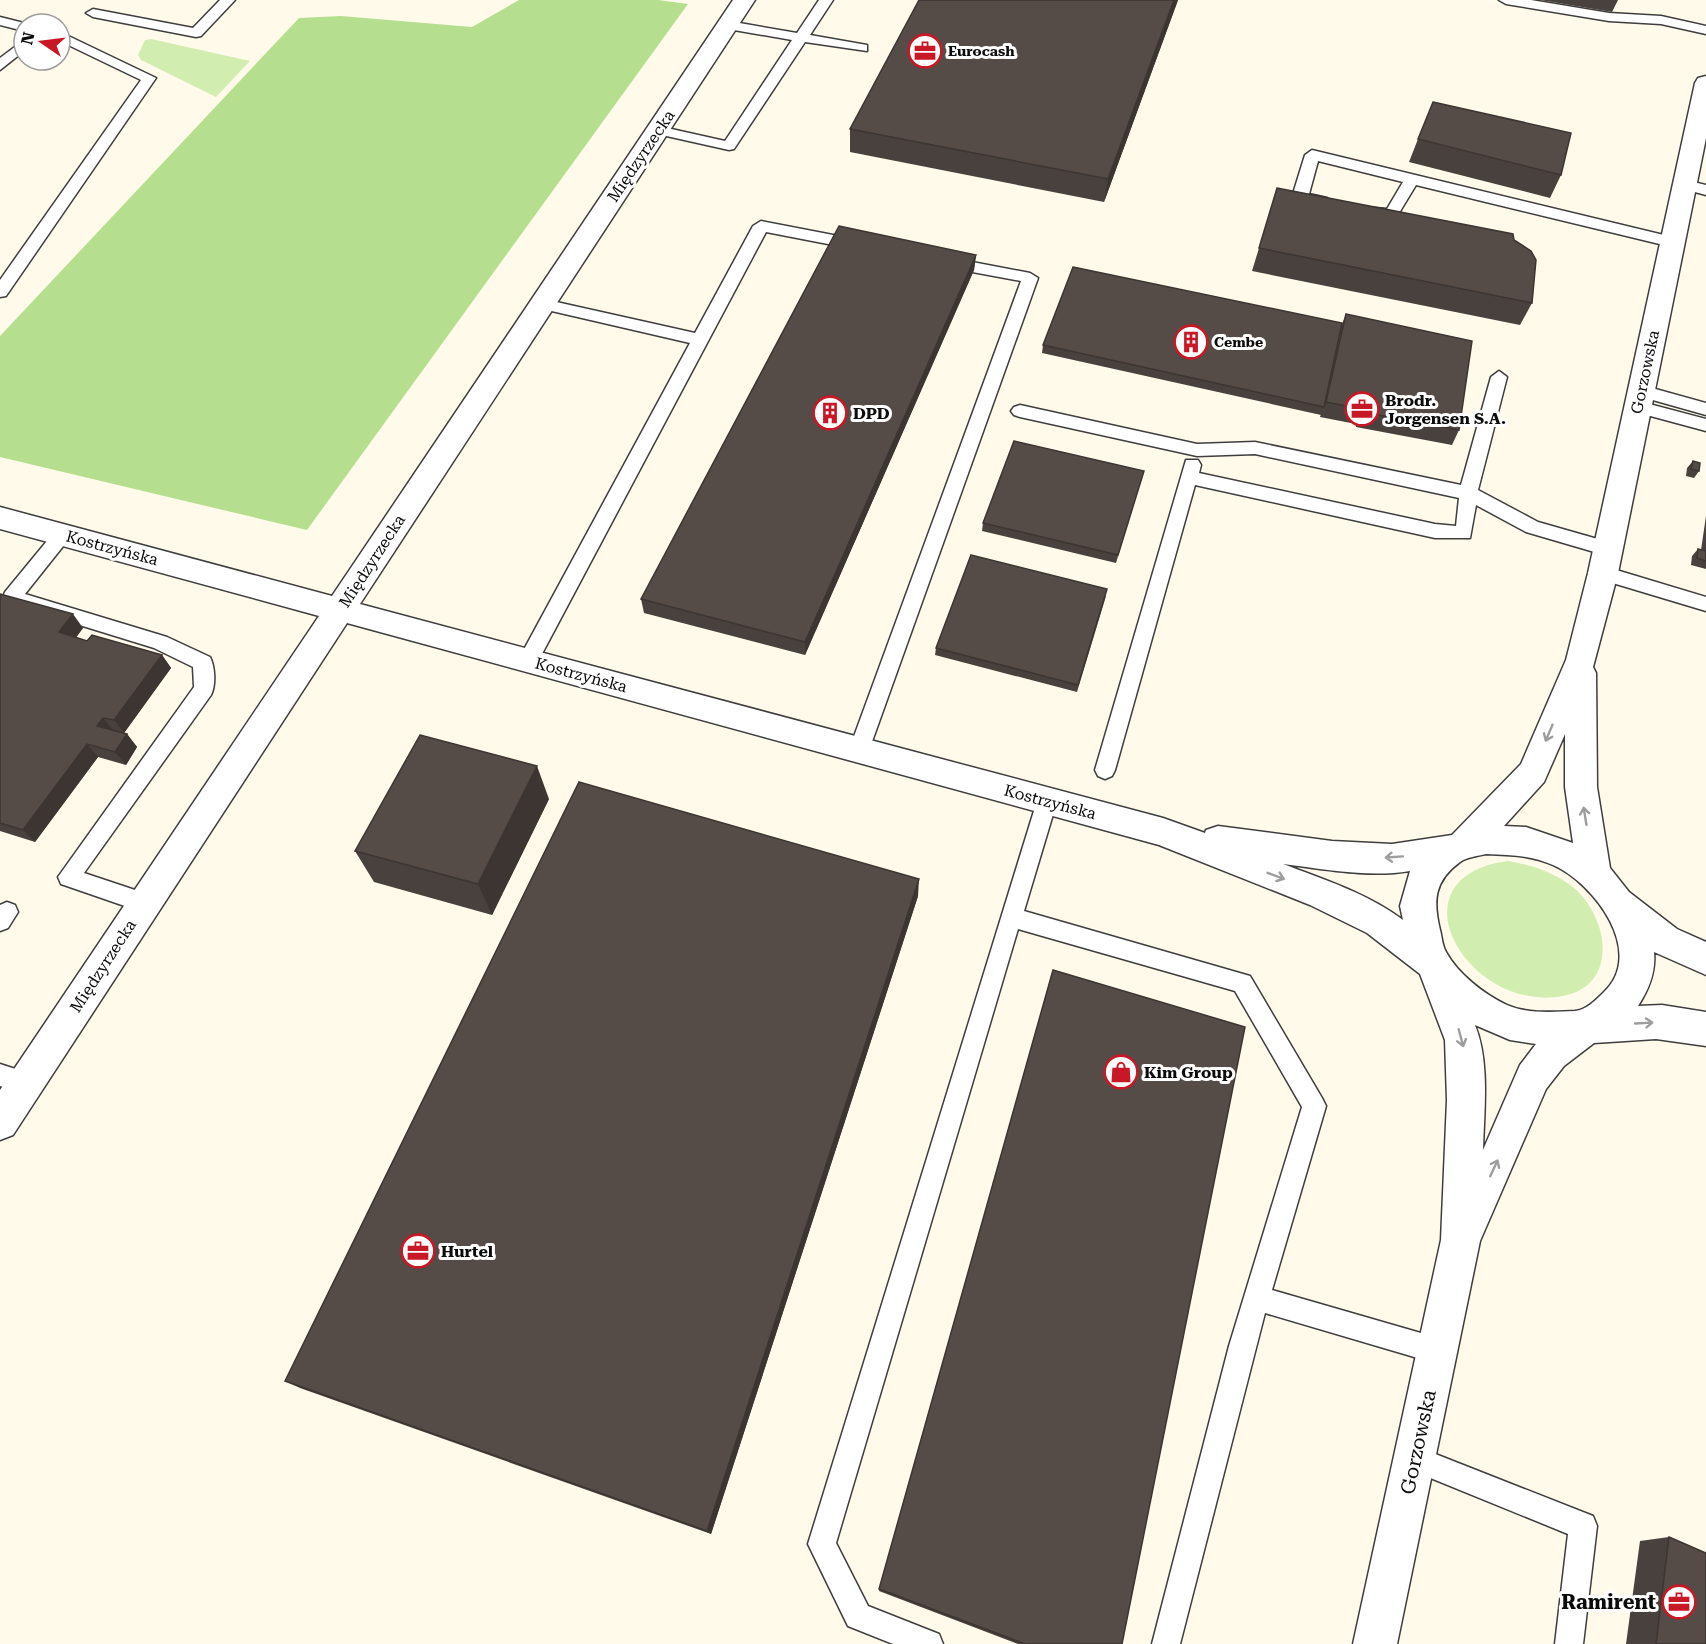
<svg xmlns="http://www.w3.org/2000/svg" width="1706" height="1644" font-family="'Roboto Serif',serif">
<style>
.green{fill:#d1edb0}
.forest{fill:#b5df8e}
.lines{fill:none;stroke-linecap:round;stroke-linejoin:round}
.service-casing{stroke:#3e3e3e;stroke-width:3}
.minor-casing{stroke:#3e3e3e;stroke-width:3}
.service{fill:#fff;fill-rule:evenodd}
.minor{fill:#fff;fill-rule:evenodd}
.wall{fill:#49413d}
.shaded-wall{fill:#3c3532}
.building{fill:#554c47;stroke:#3c3532;stroke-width:1.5}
.oneway{stroke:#9d9d9d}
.labels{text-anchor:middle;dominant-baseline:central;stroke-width:6;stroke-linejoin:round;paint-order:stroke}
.far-poi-label{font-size:14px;font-weight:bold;fill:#0b0b0b;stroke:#fff;text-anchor:start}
.street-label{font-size:16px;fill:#0b0b0b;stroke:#fff}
.poi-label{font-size:16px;font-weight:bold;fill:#0b0b0b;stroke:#fff;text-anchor:start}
.near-street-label{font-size:20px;fill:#0b0b0b;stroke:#fff}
.near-poi-label{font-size:20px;font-weight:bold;fill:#0b0b0b;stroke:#fff;text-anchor:end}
</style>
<rect width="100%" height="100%" fill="#fffaea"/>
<!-- green -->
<g class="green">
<polygon points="151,39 250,61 216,97 141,60 138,55 145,40"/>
<path d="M1508,861C1532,865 1554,872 1574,888C1608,917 1620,985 1563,996C1468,1014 1387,877 1508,861Z"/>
</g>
<!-- forest -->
<polygon class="forest" points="519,0 658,0 688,4 307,530 0,457 0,336 299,18 341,16 472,27"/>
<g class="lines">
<!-- service casing -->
<g class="service-casing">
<g id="service">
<polygon points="220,0 235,0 201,36 196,37 93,17 86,13 93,9 193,28"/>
<polygon points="819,0 833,0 810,35 867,45 867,51 805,42 734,149 729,150 653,133 651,130 658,126 725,141 792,40 728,29 721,25 728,21 797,33"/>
<polygon points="1499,0 1531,0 1609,13 1661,16 1706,26 1706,34 1661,24 1609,21 1506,4"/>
<polygon points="0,17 28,24 24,24 24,31 0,25"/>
<polygon points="60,32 156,78 6,296 0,297 0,280 141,80 60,41"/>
<polygon points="24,40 24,51 0,70 0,58"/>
<polygon points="1312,150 1672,237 1680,242 1672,247 1416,185 1396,218 1391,220 1363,213 1360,210 1363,207 1387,209 1403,182 1318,161 1309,194 1327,198 1330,201 1322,206 1295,200 1292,197 1305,155"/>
<polygon points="1685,180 1706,185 1706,195 1680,188 1677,185"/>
<polygon points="761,221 859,240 867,245 859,250 766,232 535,667 528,669 521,667 518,661 521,655 690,343 543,309 535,304 543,299 695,333 753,226"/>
<polygon points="946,257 1030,273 1038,278 869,750 866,756 859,758 852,756 849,750 1021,281 940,266 938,262"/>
<polygon points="1499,371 1507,377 1478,490 1538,522 1615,544 1617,549 1615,554 1608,556 1526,532 1476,505 1470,538 1435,538 1195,485 1115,770 1112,776 1105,779 1098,776 1095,770 1186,460 1198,460 1201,465 1199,473 1435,524 1456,526 1459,498 1255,454 1197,456 1020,417 1014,415 1011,411 1014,407 1020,405 1197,444 1255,442 1461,485 1491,377"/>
<polygon points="1641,385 1706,403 1706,415 1635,395 1632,391"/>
<polygon points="1638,401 1706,419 1706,431 1632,411 1629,407"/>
<path d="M62,528L68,530L71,535L68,540L25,594L167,637L210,657C215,667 216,685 211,695L84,873L153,896L156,903L153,910L145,913L61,884L58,877L194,687L193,667L154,648L5,602L3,597L5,592L56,530Z"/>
<polygon points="1603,566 1706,597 1706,611 1596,578 1594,573 1596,568"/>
<polygon points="1047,792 1054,795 1057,801 1024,911 1250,976 1322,1098 1326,1106 1272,1290 1438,1338 1447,1342 1451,1351 1447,1360 1438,1364 1265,1313 1180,1644 1152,1644 1229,1346 1302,1107 1235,991 1018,929 836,1543 868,1606 939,1634 943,1644 893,1644 848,1626 808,1544 1037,801 1040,795"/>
<polygon points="7,902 15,905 18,912 8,928 0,931 0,905"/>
<polygon points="0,1064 34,1075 38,1083 34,1091 26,1094 0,1086"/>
<polygon points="1415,1446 1593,1516 1597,1526 1583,1644 1555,1644 1568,1534 1406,1468 1402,1459 1406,1450"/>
</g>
</g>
<!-- minor casing -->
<g class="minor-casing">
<path id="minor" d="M733,0H755L360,604L1163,818L1205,833L1206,830L1218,826L1332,841L1392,844L1452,835L1521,764L1566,660L1588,573L1695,83L1698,78L1706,76V138L1618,573L1593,667L1596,673L1597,787L1610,868L1629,892L1677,929L1706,942V975L1654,952C1656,972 1649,989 1638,1006L1662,1005L1706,1012V1046L1656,1039L1594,1043L1564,1066L1546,1089L1480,1241L1397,1644H1353L1441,1240L1447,1100L1445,1040L1420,974L1367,933L1310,905L1159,845L347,623L13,1135L0,1140V1090L319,616L0,529V507L332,596ZM1565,734V787L1573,843L1526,827L1504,826L1544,782ZM1486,854C1510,855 1531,855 1553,865C1594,883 1646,952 1604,992C1596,1000 1586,1010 1575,1011C1553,1012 1527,1014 1507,1005C1485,995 1458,974 1446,952C1442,945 1442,937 1440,930C1433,901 1434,881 1460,862C1467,857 1478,856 1486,854ZM1283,864C1324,869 1369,878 1410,871L1400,906L1403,920C1369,894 1323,879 1283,864ZM1475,1025L1510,1040L1536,1044L1520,1065L1483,1150C1484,1110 1490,1062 1475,1025Z"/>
</g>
<!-- service -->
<use href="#service" class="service"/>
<!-- minor -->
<use href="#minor" class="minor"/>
</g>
<!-- wall -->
<g class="wall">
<polygon points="1178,0 1104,202 850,152 850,129"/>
<polygon points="1540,0 1618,0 1612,12"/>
<polygon points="1418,139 1561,175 1550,198 1409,162"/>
<polygon points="1514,240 1532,303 1520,325 1252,271 1259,248"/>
<polygon points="976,255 974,270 805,655 644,613 641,599"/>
<polygon points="1346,314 1459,430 1452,445 1356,427 1356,424 1320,417 1321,414 1321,415 1042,353 1043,345 1342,324"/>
<polygon points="1693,461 1699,471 1694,478 1686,476 1687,468"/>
<polygon points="1144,471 1116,563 982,531 983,523"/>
<polygon points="1706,516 1706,569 1691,565 1692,556 1698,549 1701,550"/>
<polygon points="0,594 83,628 76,637 87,641 162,655 171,668 124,733 127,734 137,747 126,765 98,757 35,842 0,831"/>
<polygon points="1106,596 1077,692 935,655 936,648"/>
<polygon points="549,799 492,915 374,882 355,851"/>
<polygon points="918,896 711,1534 300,1388 285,1381"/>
<polygon points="1053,970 1122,1644 1018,1644 879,1591"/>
<polygon points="1669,1537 1706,1644 1626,1644 1640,1541"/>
</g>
<!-- shaded-wall -->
<g class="shaded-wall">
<polygon points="1174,0 1178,0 1104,202 1108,179"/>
<polygon points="976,255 974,270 805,655 805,642"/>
<polygon points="73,614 83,628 70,646 59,632"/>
<polygon points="162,655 171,668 124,733 114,720"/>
<polygon points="103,718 114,731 97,726"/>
<polygon points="127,734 137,747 126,765 115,752"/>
<polygon points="87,744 98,757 35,842 23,830"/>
<polygon points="537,766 549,799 492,915 478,884"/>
<polygon points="919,879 918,896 711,1534 707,1531"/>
</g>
<!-- building -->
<g class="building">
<polygon points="919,0 1174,0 1108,179 850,129"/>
<polygon points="1433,102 1571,133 1561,175 1418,139"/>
<polygon points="1277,188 1513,234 1514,240 1531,251 1536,260 1532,303 1259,248"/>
<polygon points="839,226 976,255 805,642 641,599"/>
<polygon points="1073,267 1342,323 1324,407 1043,345"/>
<polygon points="1346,314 1472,341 1459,430 1362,412 1362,409 1326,402"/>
<polygon points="1014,441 1144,471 1118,555 983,523"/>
<polygon points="1693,461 1700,463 1699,471 1691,469"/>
<polygon points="1698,549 1706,551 1706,561 1697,558"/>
<polygon points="971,555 1107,589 1078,685 936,648"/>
<polygon points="0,594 73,614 59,632 87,641 92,635 162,655 114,720 103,718 97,726 127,734 115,752 87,744 23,830 0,823"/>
<polygon points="420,735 537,766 478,884 355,851"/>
<polygon points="579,782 919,879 707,1531 285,1381"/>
<polygon points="1053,970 1245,1027 1122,1644 1025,1644 879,1589"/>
<polygon points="1669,1537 1706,1553 1706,1644 1656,1644"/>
</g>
<!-- one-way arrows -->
<defs><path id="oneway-shaft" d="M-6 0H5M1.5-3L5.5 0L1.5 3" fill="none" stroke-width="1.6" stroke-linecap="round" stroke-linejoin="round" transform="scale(1.5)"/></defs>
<g class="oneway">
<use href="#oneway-shaft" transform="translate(1549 733) rotate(113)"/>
<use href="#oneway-shaft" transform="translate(1585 816) rotate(-99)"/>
<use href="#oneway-shaft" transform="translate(1394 857) rotate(176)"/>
<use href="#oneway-shaft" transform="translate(1276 876) rotate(21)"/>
<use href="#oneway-shaft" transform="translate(1644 1023) rotate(-3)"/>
<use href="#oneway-shaft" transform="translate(1461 1038) rotate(75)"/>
<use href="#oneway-shaft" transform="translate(1494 1168) rotate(-65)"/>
</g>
<!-- icons -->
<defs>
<g id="office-ring" transform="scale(1.725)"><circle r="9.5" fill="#fff" stroke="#c81725" stroke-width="1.5"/><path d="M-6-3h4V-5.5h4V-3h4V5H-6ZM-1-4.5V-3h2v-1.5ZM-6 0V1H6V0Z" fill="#c81725"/></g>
<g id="building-ring" transform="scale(1.725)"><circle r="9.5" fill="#fff" stroke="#c81725" stroke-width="1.5"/><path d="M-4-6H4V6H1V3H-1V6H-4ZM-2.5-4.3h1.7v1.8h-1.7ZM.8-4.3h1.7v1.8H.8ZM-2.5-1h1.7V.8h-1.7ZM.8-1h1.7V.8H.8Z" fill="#c81725"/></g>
<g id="shop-ring" transform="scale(1.725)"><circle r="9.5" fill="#fff" stroke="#c81725" stroke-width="1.5"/><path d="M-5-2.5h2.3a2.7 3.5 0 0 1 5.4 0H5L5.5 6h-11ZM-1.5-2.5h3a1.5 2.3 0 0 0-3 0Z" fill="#c81725"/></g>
</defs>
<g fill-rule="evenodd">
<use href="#office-ring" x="925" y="51"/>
<use href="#building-ring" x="1191" y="342"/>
<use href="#office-ring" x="1362" y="409"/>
<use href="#building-ring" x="830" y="413"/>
<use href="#shop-ring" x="1121" y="1072"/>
<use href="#office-ring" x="418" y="1251"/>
<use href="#office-ring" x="1679" y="1602"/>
</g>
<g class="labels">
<!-- far-poi labels -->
<g class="far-poi-label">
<text x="948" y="51">Eurocash</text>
<text x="1214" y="342">Cembe</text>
</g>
<!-- street labels -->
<g class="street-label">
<text transform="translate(641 156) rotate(-56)">Międzyrzecka</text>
<text transform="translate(1645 372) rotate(-78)">Gorzowska</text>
<text transform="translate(112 548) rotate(15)">Kostrzyńska</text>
<text transform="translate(372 561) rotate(-57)">Międzyrzecka</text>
<text transform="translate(581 675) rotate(15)">Kostrzyńska</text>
<text transform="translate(1050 802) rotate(15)">Kostrzyńska</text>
<text transform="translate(103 966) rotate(-57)">Międzyrzecka</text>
</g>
<!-- poi labels -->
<g class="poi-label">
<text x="1385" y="400">Brodr.<tspan x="1385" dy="18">Jorgensen S.A.</tspan></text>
<text x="853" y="413">DPD</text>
<text x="1144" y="1072">Kim Group</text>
<text x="441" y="1251">Hurtel</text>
</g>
<!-- near-street labels -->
<g class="near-street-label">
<text transform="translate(1418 1442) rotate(-78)">Gorzowska</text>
</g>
<!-- near-poi labels -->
<g class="near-poi-label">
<text x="1656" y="1602">Ramirent</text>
</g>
</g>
<!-- north arrow -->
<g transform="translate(42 42) rotate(284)"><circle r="28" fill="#ffffff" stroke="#9d9d9d" stroke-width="1.5"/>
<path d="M0-4.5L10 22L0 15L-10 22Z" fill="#c81725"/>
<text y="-9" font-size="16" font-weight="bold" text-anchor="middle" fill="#0b0b0b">N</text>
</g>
</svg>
